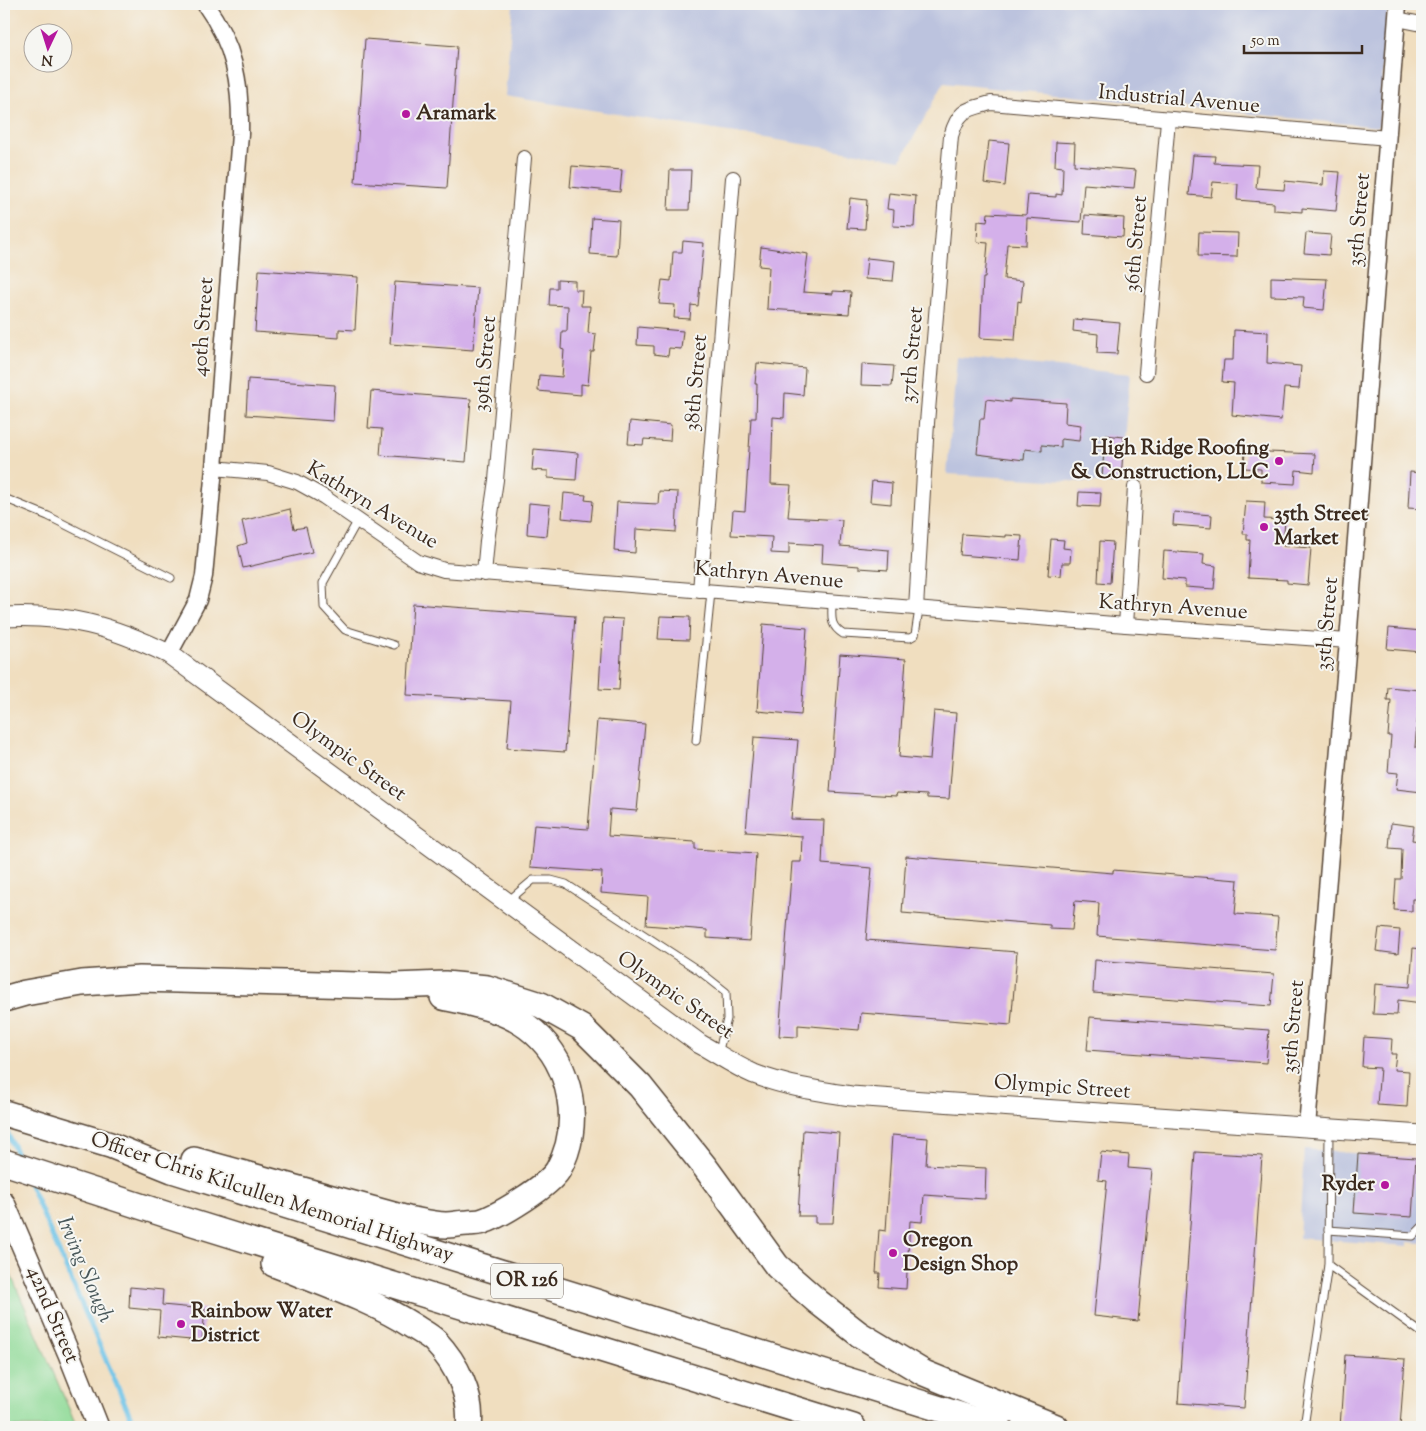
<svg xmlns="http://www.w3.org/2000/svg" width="1426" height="1431" font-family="'Sorts Mill Goudy',serif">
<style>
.industrial{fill:#bcc3de}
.green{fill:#8fda97;stroke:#65825a}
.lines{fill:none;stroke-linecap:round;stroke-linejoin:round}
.stream{stroke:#6ac2e7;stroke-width:5}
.building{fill:#d4b0ea}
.service-casing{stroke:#564536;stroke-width:9}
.minor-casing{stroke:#564536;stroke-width:16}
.tertiary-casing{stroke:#564536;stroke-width:19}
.secondary-casing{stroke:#564536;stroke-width:21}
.primary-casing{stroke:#564536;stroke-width:24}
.motorway-casing{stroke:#564536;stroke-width:28}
.service{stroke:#fff;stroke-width:7}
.minor{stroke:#fff;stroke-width:14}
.tertiary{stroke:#fff;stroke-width:16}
.secondary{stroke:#fff;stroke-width:19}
.primary{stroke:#fff;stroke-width:21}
.motorway{stroke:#fff;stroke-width:25}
.poi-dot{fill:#b5179e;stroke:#f6f6f2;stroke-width:2}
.labels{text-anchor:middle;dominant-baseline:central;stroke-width:4;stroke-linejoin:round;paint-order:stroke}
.shield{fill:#f6f6f2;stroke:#73675e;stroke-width:1}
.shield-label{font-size:20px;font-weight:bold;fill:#3b2a1e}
.street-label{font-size:21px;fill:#3b2a1e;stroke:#f6f6f2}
.poi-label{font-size:21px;font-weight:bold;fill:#3b2a1e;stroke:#f6f6f2;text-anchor:start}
.water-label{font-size:22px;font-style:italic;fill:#49585a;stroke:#f6f6f2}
</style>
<rect width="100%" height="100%" fill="#f6f6f2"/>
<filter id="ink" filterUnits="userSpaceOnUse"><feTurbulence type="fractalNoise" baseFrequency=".02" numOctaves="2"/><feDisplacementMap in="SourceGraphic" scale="10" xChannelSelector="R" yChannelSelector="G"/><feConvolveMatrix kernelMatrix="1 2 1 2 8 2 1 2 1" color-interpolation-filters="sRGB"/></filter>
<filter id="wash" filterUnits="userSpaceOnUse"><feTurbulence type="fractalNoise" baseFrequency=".0096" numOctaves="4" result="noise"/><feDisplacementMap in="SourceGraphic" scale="20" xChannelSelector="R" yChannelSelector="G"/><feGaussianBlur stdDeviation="1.12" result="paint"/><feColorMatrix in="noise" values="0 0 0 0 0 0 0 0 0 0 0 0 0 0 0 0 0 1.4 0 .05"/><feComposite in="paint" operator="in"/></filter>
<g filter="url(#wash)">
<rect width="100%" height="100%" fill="#f0debf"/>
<!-- industrial -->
<g class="industrial">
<polygon points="513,4 1388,4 1379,127 944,83 901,160 505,96"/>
<polygon points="957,357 1130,374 1120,484 947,474"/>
<polygon points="1304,1149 1422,1159 1422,1243 1408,1242 1408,1246 1299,1238"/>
</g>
<!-- green -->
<polygon class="green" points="4,1259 77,1427 4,1427"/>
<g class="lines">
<!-- stream -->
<g class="stream">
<polyline points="4,1125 19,1159"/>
<polyline points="27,1178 135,1427"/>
</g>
</g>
<g id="blocks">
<!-- building -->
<g class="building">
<polygon points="365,39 457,46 447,188 355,182"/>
<polygon points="989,141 1009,143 1005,186 984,183"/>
<polygon points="1056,142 1075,143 1074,165 1136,170 1134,188 1084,184 1081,222 1027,218 1026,245 1007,244 1004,279 1023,281 1021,302 1018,301 1015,340 980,338 983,278 985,278 988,243 977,242 978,221 987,222 988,213 1026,215 1028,195 1056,197 1056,194 1062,195 1063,167 1055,166"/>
<polygon points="1193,155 1215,156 1214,163 1258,165 1256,188 1284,190 1285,181 1323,185 1324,171 1340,172 1336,211 1302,208 1302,212 1274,210 1274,203 1237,200 1238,184 1213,182 1211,197 1189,195"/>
<polygon points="572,166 622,170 620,192 570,187"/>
<polygon points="670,170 691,170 689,210 668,210"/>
<polygon points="889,193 916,196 914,227 893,226 894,210 887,209"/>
<polygon points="850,198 867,200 865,229 847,228"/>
<polygon points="1085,215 1124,218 1123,237 1084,234"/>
<polygon points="592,218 619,220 617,256 590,254"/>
<polygon points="1199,232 1238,233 1237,257 1198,256"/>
<polygon points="1306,233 1331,235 1329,255 1304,253"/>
<polygon points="683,241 704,243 698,306 691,305 690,319 674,318 675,305 659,304 662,280 671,281 673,252 682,252"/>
<polygon points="761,247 808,254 803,292 833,294 833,291 851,292 849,314 767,309 769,267 759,266"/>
<polygon points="867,258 895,261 893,281 865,279"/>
<polygon points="259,270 358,277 355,330 339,329 339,338 255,332"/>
<polygon points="1271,277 1327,279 1324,310 1303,308 1304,297 1271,296"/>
<polygon points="557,280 575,281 575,290 582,290 581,306 590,306 588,333 596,334 594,352 591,352 588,385 581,384 581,395 538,391 539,375 562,377 564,350 561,349 562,331 567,331 568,306 549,305 550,288 557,288"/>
<polygon points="395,282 478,288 473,350 390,344"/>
<polygon points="1074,319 1120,323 1117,354 1097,353 1098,334 1073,331"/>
<polygon points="638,327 683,331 681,349 669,348 668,356 654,354 654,346 637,345"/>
<polygon points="1234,330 1268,332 1267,363 1301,366 1299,389 1284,388 1281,420 1232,415 1234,383 1222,382 1224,360 1233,360"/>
<polygon points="757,363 805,368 803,395 785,393 784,418 773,417 771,484 791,485 788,517 842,520 840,546 889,550 888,570 859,568 859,566 822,563 823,545 789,543 789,554 771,553 772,537 731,535 733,510 745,511 751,418 756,418 757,384 755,384"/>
<polygon points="862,364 894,366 892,386 861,385"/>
<polygon points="248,379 335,385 333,421 246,415"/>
<polygon points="371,391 471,399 466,462 380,455 382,429 368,428"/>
<polygon points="986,399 1010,402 1010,399 1066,403 1065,423 1081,425 1079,441 1061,439 1061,447 1042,445 1042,451 1025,449 1024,460 977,454 980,419 984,419"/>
<polygon points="630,421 671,425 670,441 644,439 643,445 628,444"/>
<polygon points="1105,435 1124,437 1121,480 1102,478"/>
<polygon points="534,449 578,453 576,480 548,478 548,471 532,470"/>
<polygon points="1245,451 1315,454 1314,472 1296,470 1295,484 1261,482 1261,469 1244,468"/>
<polygon points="1410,472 1422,473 1422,509 1408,508"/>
<polygon points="872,481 892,483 891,504 870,502"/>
<polygon points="659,491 678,492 676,532 636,529 635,553 614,551 617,502 658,504"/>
<polygon points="1079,492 1101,493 1100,507 1078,506"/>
<polygon points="564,493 586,495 585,500 593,501 591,521 562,518"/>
<polygon points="1246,501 1265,502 1264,519 1285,520 1283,546 1311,548 1308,585 1287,583 1287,580 1248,578 1250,540 1247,540 1247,534 1243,534"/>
<polygon points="529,503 550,505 547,536 527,534"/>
<polygon points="290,509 294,529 306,527 312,552 243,568 238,546 247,543 242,521"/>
<polygon points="1174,512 1212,515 1211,528 1173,525"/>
<polygon points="962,534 1006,537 1006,535 1022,536 1020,560 960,555"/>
<polygon points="1051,539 1064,540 1063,548 1071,549 1070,563 1062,563 1061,576 1048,575"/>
<polygon points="1100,541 1113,542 1110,583 1098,582"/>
<polygon points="1164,551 1204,554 1203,564 1216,566 1214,589 1185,587 1185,580 1162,578"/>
<polygon points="413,604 575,616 565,752 507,748 511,701 407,695"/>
<polygon points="660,616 690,617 689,640 658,639"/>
<polygon points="603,618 623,619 619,690 599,689"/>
<polygon points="763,624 807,628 801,715 757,711"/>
<polygon points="1389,628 1422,631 1422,652 1387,649"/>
<polygon points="840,654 906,659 899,757 930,760 934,711 956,713 949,799 927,798 927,795 897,793 896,796 830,792"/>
<polygon points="1388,687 1420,690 1415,747 1422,748 1422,792 1396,789 1398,773 1388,772 1391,736 1388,736 1391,700 1387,700"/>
<polygon points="597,720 645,724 637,811 610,809 608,836 695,842 695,849 756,853 750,941 707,938 707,930 646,925 648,897 601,893 602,872 530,867 534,825 588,829"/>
<polygon points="754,737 798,740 791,819 824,820 822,864 872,868 866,940 1017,952 1011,1025 861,1013 859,1030 798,1025 798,1037 779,1036 792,862 801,862 802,836 746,832"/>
<polygon points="1391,823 1414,826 1412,840 1420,841 1417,863 1422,863 1422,876 1417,876 1416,899 1412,899 1412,911 1394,910 1396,879 1401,879 1402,849 1389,848"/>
<polygon points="906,856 1113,873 1113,870 1238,880 1235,914 1278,917 1275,950 1097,936 1099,903 1075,901 1072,930 1050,929 1050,925 902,913"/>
<polygon points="1379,928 1400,930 1398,954 1376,951"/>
<polygon points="1413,948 1422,949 1422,1003 1398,1000 1397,1015 1373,1014 1375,984 1410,987"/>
<polygon points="1095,960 1274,974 1271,1006 1093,993"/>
<polygon points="1090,1017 1269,1030 1266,1063 1087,1050"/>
<polygon points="1364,1037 1392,1039 1391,1054 1396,1054 1394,1070 1409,1071 1407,1107 1377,1105 1380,1068 1362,1067"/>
<polygon points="803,1130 839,1133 833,1223 815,1223 815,1216 798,1216"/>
<polygon points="892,1135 928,1138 926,1165 986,1168 985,1199 924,1195 922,1222 910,1221 906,1289 879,1287 880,1273 876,1273 879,1230 886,1231"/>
<polygon points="1101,1152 1129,1155 1128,1168 1152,1170 1138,1321 1094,1316 1107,1181 1098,1180"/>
<polygon points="1195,1152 1262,1156 1244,1408 1178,1403"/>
<polygon points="1358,1154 1416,1158 1412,1217 1354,1213"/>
<polygon points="130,1287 163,1290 162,1305 205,1309 202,1341 158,1337 160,1311 129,1308"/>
<polygon points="1345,1355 1405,1359 1400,1427 1340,1427"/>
</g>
</g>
</g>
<g filter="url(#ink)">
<use href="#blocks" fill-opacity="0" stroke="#564536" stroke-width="1"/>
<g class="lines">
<!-- service casing -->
<g class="service-casing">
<g id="service">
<polyline points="4,498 48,516 171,578"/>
<polyline points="358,520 323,583 324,607 345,630 394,645"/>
<path d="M832,602C832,617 829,625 843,634L910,638L915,635L919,609"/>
<polyline points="696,741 711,592"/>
<polyline points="507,902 533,880 551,880 566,884 698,970 726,992 727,1019 718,1054"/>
<polyline points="1329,1129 1328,1265 1422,1333"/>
<polyline points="1328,1230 1413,1236 1422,1227"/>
<polyline points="1304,1427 1328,1265"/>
</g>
</g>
<!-- minor casing -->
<g class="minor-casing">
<g id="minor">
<polyline points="1397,19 1422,24"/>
<polyline points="1146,373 1168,120"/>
<polyline points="214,468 268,473 297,482 324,497 418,562 444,570 1126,625 1348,641"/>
<polyline points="484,574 487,541 496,480 524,158"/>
<polyline points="700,591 733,178"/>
<path d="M916,608L927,423L951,136C959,109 966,110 991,103L1388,138"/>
<polyline points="1126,625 1135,487"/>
</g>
</g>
<!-- tertiary casing -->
<g class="tertiary-casing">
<g id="tertiary">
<path d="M169,654L198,600L204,576L214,468L240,134C241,83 235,46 205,4"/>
<polyline points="1307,1127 1348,641 1398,4"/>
</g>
</g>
<!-- secondary casing -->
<g class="secondary-casing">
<path id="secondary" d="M4,617C68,614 111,626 169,654L700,1044C718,1054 735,1066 754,1074C785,1086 818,1091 851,1096L1422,1135"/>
</g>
<!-- primary casing -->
<g class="primary-casing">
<polyline id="primary" points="4,1203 69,1354 98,1427"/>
</g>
<!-- motorway casing -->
<g class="motorway-casing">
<g id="motorway">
<polyline points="4,999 25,993 82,983 140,979 394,986 445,984 487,988 541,1005 582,1028 640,1086 705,1167 777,1266 818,1302 859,1334 924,1373 1056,1427"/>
<polyline points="4,1113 110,1145 172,1170 998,1427"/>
<path d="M194,1160L408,1219C420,1221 433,1225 446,1225C453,1225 461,1223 468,1223C473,1222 479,1223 483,1221C501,1215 548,1186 558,1170C583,1126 572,1065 534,1032C509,1010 475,1004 443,997"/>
<polyline points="4,1162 180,1219 853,1427"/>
<path d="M274,1264C322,1283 373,1300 416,1328C422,1332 430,1336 435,1341C456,1363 473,1396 469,1427"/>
</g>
</g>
<!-- service -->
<use href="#service" class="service"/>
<!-- minor -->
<use href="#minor" class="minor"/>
<!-- tertiary -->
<use href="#tertiary" class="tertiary"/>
<!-- secondary -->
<use href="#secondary" class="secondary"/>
<!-- primary -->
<use href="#primary" class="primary"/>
<!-- motorway -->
<use href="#motorway" class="motorway"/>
</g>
</g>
<!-- markers -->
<g class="poi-dot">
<circle cx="406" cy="114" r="5"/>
<circle cx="1279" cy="461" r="5"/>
<circle cx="1264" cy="527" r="5"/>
<circle cx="1385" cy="1185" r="5"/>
<circle cx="893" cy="1253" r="5"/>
<circle cx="181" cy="1324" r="5"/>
</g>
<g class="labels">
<!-- shield labels -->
<rect class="shield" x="491" y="1263.5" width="72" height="35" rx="4"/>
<g class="shield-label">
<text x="527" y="1281">OR 126</text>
</g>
<!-- street labels -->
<g class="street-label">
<text transform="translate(1179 100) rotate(5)">Industrial Avenue</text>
<text transform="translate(1360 220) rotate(-85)">35th Street</text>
<text transform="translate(1137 244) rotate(-85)">36th Street</text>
<text transform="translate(204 327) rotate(-86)">40th Street</text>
<text transform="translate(913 355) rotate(-85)">37th Street</text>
<text transform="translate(486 364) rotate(-85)">39th Street</text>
<text transform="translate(697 383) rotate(-85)">38th Street</text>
<text transform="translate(372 506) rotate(31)">Kathryn Avenue</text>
<text transform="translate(769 576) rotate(5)">Kathryn Avenue</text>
<text transform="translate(1173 608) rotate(4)">Kathryn Avenue</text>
<text transform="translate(1328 624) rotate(-85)">35th Street</text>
<text transform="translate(348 757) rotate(36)">Olympic Street</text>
<text transform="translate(675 996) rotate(35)">Olympic Street</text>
<text transform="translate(1294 1027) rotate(-85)">35th Street</text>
<text transform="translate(1062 1088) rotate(4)">Olympic Street</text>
<text transform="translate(272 1198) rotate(18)">Officer Chris Kilcullen Memorial Highway</text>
<text transform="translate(52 1315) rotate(67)">42nd Street</text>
</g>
<!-- poi labels -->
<g class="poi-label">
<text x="416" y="114">Aramark</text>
<text x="1269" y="449" text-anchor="end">High Ridge Roofing<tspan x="1269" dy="24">&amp; Construction, LLC</tspan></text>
<text x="1274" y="515">35th Street<tspan x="1274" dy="24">Market</tspan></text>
<text x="1375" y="1185" text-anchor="end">Ryder</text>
<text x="903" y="1241">Oregon<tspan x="903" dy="24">Design Shop</tspan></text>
<text x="191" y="1312">Rainbow Water<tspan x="191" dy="24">District</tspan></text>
</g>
<!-- water labels -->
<g class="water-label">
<text transform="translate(84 1270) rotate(67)">Irving Slough</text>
</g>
</g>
<!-- margin -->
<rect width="1426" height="1431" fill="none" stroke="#f6f6f2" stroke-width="20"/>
<!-- north arrow -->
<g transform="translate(48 48) rotate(184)"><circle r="24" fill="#f6f6f2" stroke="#aba49d"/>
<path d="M0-4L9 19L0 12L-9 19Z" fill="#b5179e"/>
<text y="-8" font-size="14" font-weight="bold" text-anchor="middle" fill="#3b2a1e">N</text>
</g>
<!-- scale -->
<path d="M1244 45v8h118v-8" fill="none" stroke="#3b2a1e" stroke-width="2.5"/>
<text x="1251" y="45" font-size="15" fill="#3b2a1e" stroke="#f6f6f2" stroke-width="4" paint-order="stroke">50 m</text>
</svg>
